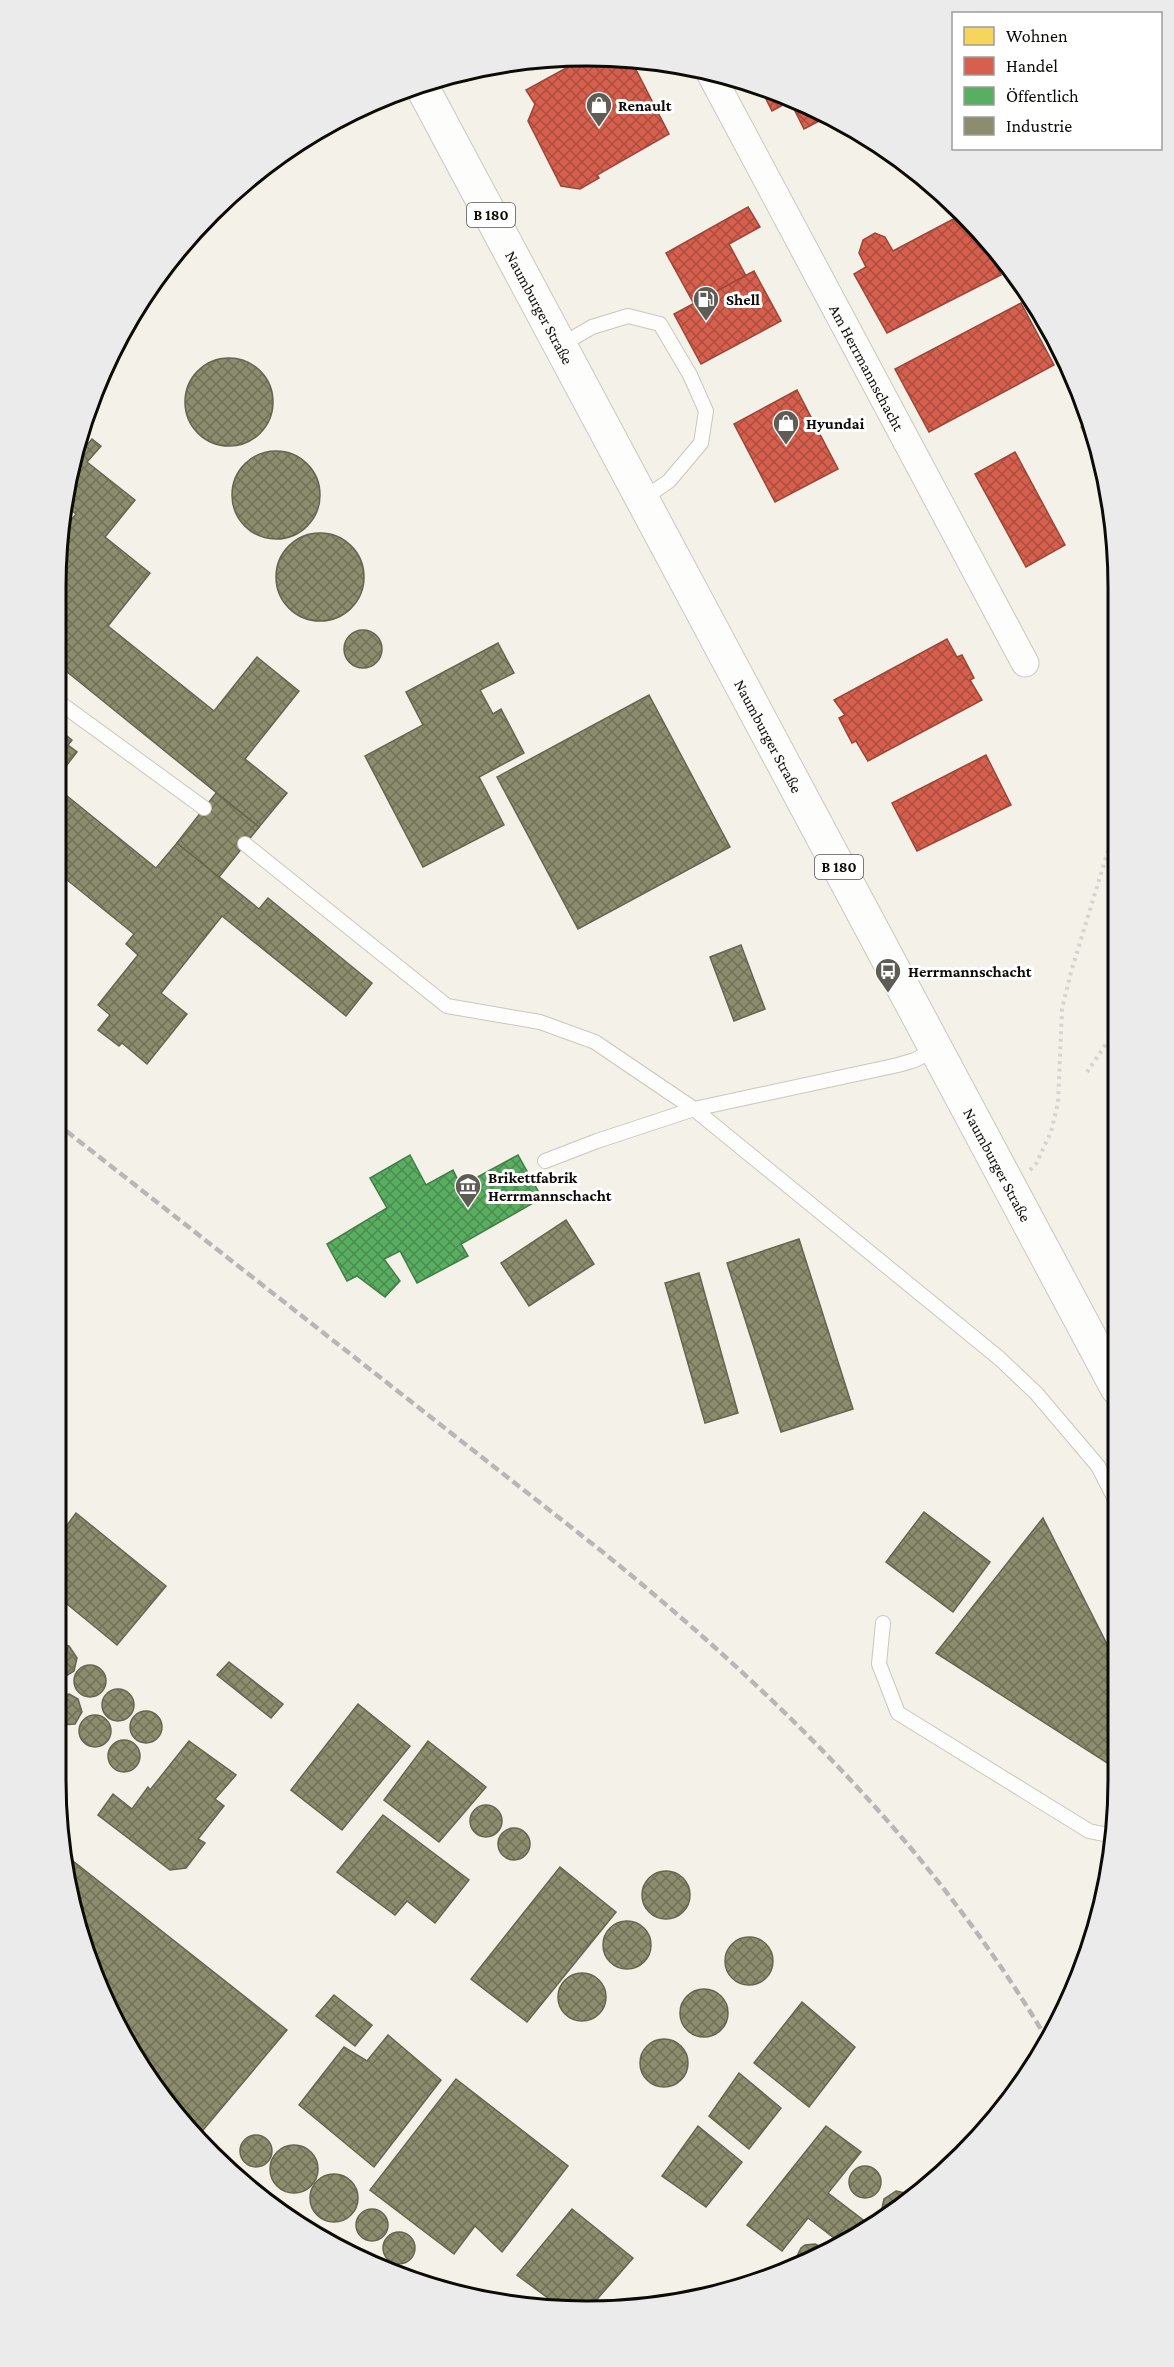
<svg xmlns="http://www.w3.org/2000/svg" width="1174" height="2367" font-family="'Crimson Pro',serif">
<style>
.homes{fill:url(#homes-cross-hatch);stroke:#b09842;stroke-width:1.5}
.shops{fill:url(#shops-cross-hatch);stroke:#9a4638;stroke-width:1.5}
.public{fill:url(#public-cross-hatch);stroke:#437d46;stroke-width:1.5}
.industry{fill:url(#industry-cross-hatch);stroke:#66654f;stroke-width:1.5}
.lines{fill:none;stroke-linecap:round;stroke-linejoin:round}
.lane-casing{stroke:#cac7c0;stroke-width:16}
.street-casing{stroke:#cac7c0;stroke-width:29}
.primary-casing{stroke:#cac7c0;stroke-width:35}
.path{stroke:#d5d4d1;stroke-width:4;stroke-dasharray:3 4.5;stroke-linecap:butt}
.lane{stroke:#fdfdfc;stroke-width:14}
.street{stroke:#fdfdfc;stroke-width:27}
.primary{stroke:#fdfdfc;stroke-width:33}
.rail{stroke:#b8b7b5;stroke-width:4.5;stroke-dasharray:9 4.5;stroke-linecap:butt}
.labels{text-anchor:middle;dominant-baseline:central;stroke-width:6;stroke-linejoin:round;paint-order:stroke}
.shield{fill:#fff;stroke:#565451;stroke-width:1.5}
.shield-label{font-size:15px;font-weight:bold;fill:#0d0b06}
.poi-label{font-size:16px;font-weight:bold;fill:#0d0b06;stroke:#fff;text-anchor:start}
.street-label{font-size:16px;fill:#0d0b06;stroke:#fff}
.rim{fill:none;stroke:#0d0b06;stroke-width:3}
</style>
<defs>
<pattern id="homes-cross-hatch" width="8" height="8" patternUnits="userSpaceOnUse" patternTransform="scale(1.5)"><rect width="8" height="8" fill="#f6d55c"/><path d="M0 0l8 8M0 8l8-8" fill="none" stroke="#d2b64e"/></pattern>
<pattern id="shops-cross-hatch" width="8" height="8" patternUnits="userSpaceOnUse" patternTransform="scale(1.5)"><rect width="8" height="8" fill="#d6604d"/><path d="M0 0l8 8M0 8l8-8" fill="none" stroke="#ac4d3e"/></pattern>
<pattern id="public-cross-hatch" width="8" height="8" patternUnits="userSpaceOnUse" patternTransform="scale(1.5)"><rect width="8" height="8" fill="#5aae61"/><path d="M0 0l8 8M0 8l8-8" fill="none" stroke="#498c4e"/></pattern>
<pattern id="industry-cross-hatch" width="8" height="8" patternUnits="userSpaceOnUse" patternTransform="scale(1.5)"><rect width="8" height="8" fill="#8c8c6e"/><path d="M0 0l8 8M0 8l8-8" fill="none" stroke="#717158"/></pattern>
</defs>
<rect width="100%" height="100%" fill="#f4f1e8"/>
<!-- homes -->
<polygon class="homes" points="1089,423 1098,460 1081,427"/>
<!-- shops -->
<g class="shops">
<polygon points="588,56 631,60 669,134 597,175 599,178 580,189 561,186 528,121 535,104 526,90"/>
<polygon points="760,87 791,96 827,117 804,129 790,101 772,111"/>
<polygon points="748,207 760,227 729,244 746,276 694,304 666,253"/>
<polygon points="961,215 980,235 1001,275 887,333 854,274 866,267 859,253 863,240 875,233 885,237 893,251"/>
<polygon points="754,271 781,321 701,364 674,314"/>
<polygon points="1021,303 1054,365 929,432 895,369"/>
<polygon points="797,390 838,469 775,502 734,424"/>
<polygon points="1015,452 1065,545 1026,567 975,474"/>
<polygon points="947,639 957,657 962,655 974,678 970,680 982,700 868,761 856,741 852,743 839,718 845,715 834,700"/>
<polygon points="986,755 1011,805 917,851 892,803"/>
</g>
<!-- public -->
<polygon class="public" points="410,1155 426,1185 453,1170 461,1186 518,1155 542,1198 461,1244 468,1256 417,1283 400,1251 384,1259 400,1281 385,1297 357,1276 347,1281 327,1244 387,1208 370,1178"/>
<!-- industry -->
<g class="industry">
<circle cx="229" cy="402" r="44"/>
<polygon points="92,439 101,446 87,462 135,500 105,537 150,573 108,626 214,711 257,657 299,691 245,759 287,793 259,827 56,663 56,587 61,533 76,514 64,504 66,483 75,451 79,455"/>
<circle cx="276" cy="495" r="44"/>
<circle cx="320" cy="577" r="44"/>
<circle cx="363" cy="649" r="19"/>
<polygon points="498,643 514,673 480,690 493,714 501,709 524,753 479,777 504,825 423,867 365,756 423,725 406,692"/>
<polygon points="649,695 730,847 578,929 497,777"/>
<polygon points="56,727 72,740 68,745 77,752 56,779"/>
<polygon points="56,787 156,868 177,843 259,909 268,898 372,983 346,1016 222,916 161,993 187,1014 147,1064 122,1043 119,1046 98,1030 110,1015 98,1005 138,955 126,944 134,934 56,871"/>
<polygon points="216,793 259,827 219,877 177,843"/>
<polygon points="741,945 765,1009 734,1021 710,957"/>
<polygon points="566,1220 594,1264 529,1306 501,1263"/>
<polygon points="799,1239 853,1409 781,1432 727,1263"/>
<polygon points="699,1273 738,1413 705,1423 665,1283"/>
<polygon points="924,1512 990,1562 953,1612 886,1562"/>
<polygon points="76,1513 166,1586 117,1645 56,1595 56,1540"/>
<polygon points="1043,1518 1118,1666 1118,1770 936,1653"/>
<polygon points="60,1644 69,1646 77,1658 74,1671 66,1676 56,1675 56,1646"/>
<polygon points="229,1662 283,1704 271,1718 217,1675"/>
<circle cx="90" cy="1681" r="16"/>
<circle cx="118" cy="1705" r="16"/>
<polygon points="69,1694 78,1699 82,1712 75,1724 61,1725 56,1722 56,1699 60,1696"/>
<polygon points="358,1704 410,1746 342,1830 291,1790"/>
<circle cx="146" cy="1727" r="16"/>
<circle cx="95" cy="1731" r="16"/>
<circle cx="124" cy="1756" r="16"/>
<polygon points="189,1741 236,1775 215,1799 224,1806 198,1839 205,1843 186,1868 170,1870 98,1815 113,1794 132,1809 148,1787 150,1790"/>
<polygon points="428,1741 486,1787 439,1842 384,1800"/>
<circle cx="486" cy="1821" r="16"/>
<polygon points="383,1815 469,1880 435,1923 407,1901 395,1915 337,1872"/>
<circle cx="514" cy="1844" r="16"/>
<polygon points="68,1857 287,2030 199,2135 166,2104 84,1951"/>
<polygon points="560,1867 616,1912 527,2022 471,1979"/>
<circle cx="666" cy="1895" r="24"/>
<circle cx="627" cy="1945" r="24"/>
<circle cx="749" cy="1961" r="24"/>
<circle cx="582" cy="1997" r="24"/>
<circle cx="704" cy="2013" r="24"/>
<polygon points="334,1995 372,2025 355,2046 316,2016"/>
<polygon points="802,2002 855,2047 809,2107 754,2063"/>
<polygon points="388,2035 441,2080 374,2167 299,2105 344,2047 367,2061"/>
<circle cx="664" cy="2063" r="24"/>
<polygon points="739,2073 781,2108 749,2149 709,2116"/>
<polygon points="456,2079 568,2166 502,2252 475,2226 454,2254 370,2190"/>
<polygon points="698,2126 742,2162 706,2207 662,2176"/>
<polygon points="826,2126 861,2152 828,2193 871,2226 842,2244 808,2218 782,2251 747,2225"/>
<circle cx="256" cy="2151" r="16"/>
<circle cx="294" cy="2169" r="24"/>
<circle cx="865" cy="2182" r="16"/>
<circle cx="334" cy="2198" r="24"/>
<polygon points="896,2191 905,2193 912,2200 886,2217 882,2208 884,2199"/>
<polygon points="572,2209 633,2258 592,2305 556,2304 517,2275"/>
<circle cx="372" cy="2225" r="16"/>
<circle cx="399" cy="2248" r="16"/>
<polygon points="815,2244 823,2248 827,2254 797,2264 797,2256 801,2248 805,2245"/>
</g>
<g class="lines">
<!-- lane casing -->
<g class="lane-casing">
<g id="lane">
<polyline points="561,345 592,327 628,316 660,324 690,375 706,411 701,443 669,481 643,499"/>
<polyline points="56,700 204,808"/>
<polyline points="245,844 447,1006 540,1022 595,1042 694,1109 999,1358 1036,1393 1098,1466 1117,1503"/>
<polyline points="545,1161 597,1141 694,1109 898,1065 915,1060 936,1049"/>
<polyline points="883,1623 879,1664 898,1713 1089,1831 1113,1836"/>
</g>
</g>
<!-- street casing -->
<g class="street-casing">
<g id="street">
<path id="s1" d="M709,71L1025,663"/>
</g>
</g>
<!-- primary casing -->
<g class="primary-casing">
<g id="primary">
<path id="s2" d="M421,85L1117,1388"/>
</g>
</g>
<!-- path -->
<g class="path">
<polyline points="1087,1072 1110,1038 1116,1036"/>
<polyline points="1030,1170 1036,1164 1051,1132 1058,1103 1062,1009 1071,972 1115,828"/>
</g>
<!-- lane -->
<use href="#lane" class="lane"/>
<!-- street -->
<use href="#street" class="street"/>
<!-- primary -->
<use href="#primary" class="primary"/>
<!-- rail -->
<path class="rail" d="M56,1123L604,1553C775,1692 931,1845 1045,2036"/>
</g>
<!-- icons -->
<defs>
<g id="shop-pin" transform="scale(1.35)"><path d="M0 17L-7.5 6A9.5 9.5 0 1 1 7.5 6Z" fill="#5e5c55" stroke="#fff"/><path d="M-5-2.5h2.3a2.7 3.5 0 0 1 5.4 0H5L5.5 6h-11ZM-1.5-2.5h3a1.5 2.3 0 0 0-3 0Z" fill="#fff"/></g>
<g id="fuel-pin" transform="scale(1.35)"><path d="M0 17L-7.5 6A9.5 9.5 0 1 1 7.5 6Z" fill="#5e5c55" stroke="#fff"/><path d="M-5.5-6h7V0h2V4h1.3V-2.5L3-4.5l.8-.8L6-3V5H2.5V1h-1V6h-7ZM-4.2-4.7v3.2H.2V-4.7Z" fill="#fff"/></g>
<g id="bus-pin" transform="scale(1.35)"><path d="M0 17L-7.5 6A9.5 9.5 0 1 1 7.5 6Z" fill="#5e5c55" stroke="#fff"/><path d="M-5-6H5V4H4V6H2V4H-2V6H-4V4H-5ZM-3.5-4V0h7V-4ZM-3.5 1.2v1.5H-2V1.2ZM2 1.2v1.5H3.5V1.2Z" fill="#fff"/></g>
<g id="museum-pin" transform="scale(1.35)"><path d="M0 17L-7.5 6A9.5 9.5 0 1 1 7.5 6Z" fill="#5e5c55" stroke="#fff"/><path d="M0-6L6-3V-2H-6V-3ZM-5-1h2V3h-2ZM-1-1h2V3h-2ZM3-1h2V3H3ZM-6 4H6V6H-6Z" fill="#fff"/></g>
</defs>
<g fill-rule="evenodd">
<use href="#shop-pin" x="599" y="105"/>
<use href="#fuel-pin" x="706" y="299"/>
<use href="#shop-pin" x="786" y="423"/>
<use href="#bus-pin" x="888" y="971"/>
<use href="#museum-pin" x="468" y="1186"/>
</g>
<g class="labels">
<!-- shield labels -->
<g class="shield">
<rect x="467" y="203" width="48" height="24" rx="4.5"/>
<rect x="815" y="855" width="48" height="24" rx="4.5"/>
</g>
<g class="shield-label">
<text x="491" y="215">B 180</text>
<text x="839" y="867">B 180</text>
</g>
<!-- poi labels -->
<g class="poi-label">
<text x="618" y="105">Renault</text>
<text x="726" y="299">Shell</text>
<text x="806" y="423">Hyundai</text>
<text x="908" y="971">Herrmannschacht</text>
<text x="488" y="1177">Brikettfabrik<tspan x="488" dy="18">Herrmannschacht</tspan></text>
</g>
<!-- street labels -->
<g class="street-label">
<text stroke="none"><textPath href="#s2" startOffset="252">Naumburger Straße</textPath></text>
<text stroke="none"><textPath href="#s1" startOffset="336">Am Herrmannschacht</textPath></text>
<text stroke="none"><textPath href="#s2" startOffset="738">Naumburger Straße</textPath></text>
<text stroke="none"><textPath href="#s2" startOffset="1224">Naumburger Straße</textPath></text>
</g>
</g>
<!-- crop -->
<path d="M0 0H1174V2367H0ZM587 66H587A521 521 0 0 1 1108 587V1780A521 521 0 0 1 587 2301H587A521 521 0 0 1 66 1780V587A521 521 0 0 1 587 66Z" fill="#ecebeb" fill-rule="evenodd"/>
<path class="rim" d="M587 66H587A521 521 0 0 1 1108 587V1780A521 521 0 0 1 587 2301H587A521 521 0 0 1 66 1780V587A521 521 0 0 1 587 66Z"/>
<!-- legend -->
<rect x="952" y="12" width="210" height="138" fill="#ffffff" stroke="#9e9d9b" stroke-width="1.5"/>
<rect x="964" y="27" width="30" height="18" fill="#f6d55c" stroke="#9e9d9b" stroke-width="1.5"/>
<text x="1006" y="42" font-size="18" fill="#0d0b06">Wohnen</text>
<rect x="964" y="57" width="30" height="18" fill="#d6604d" stroke="#9e9d9b" stroke-width="1.5"/>
<text x="1006" y="72" font-size="18" fill="#0d0b06">Handel</text>
<rect x="964" y="87" width="30" height="18" fill="#5aae61" stroke="#9e9d9b" stroke-width="1.5"/>
<text x="1006" y="102" font-size="18" fill="#0d0b06">Öffentlich</text>
<rect x="964" y="117" width="30" height="18" fill="#8c8c6e" stroke="#9e9d9b" stroke-width="1.5"/>
<text x="1006" y="132" font-size="18" fill="#0d0b06">Industrie</text>
</svg>
